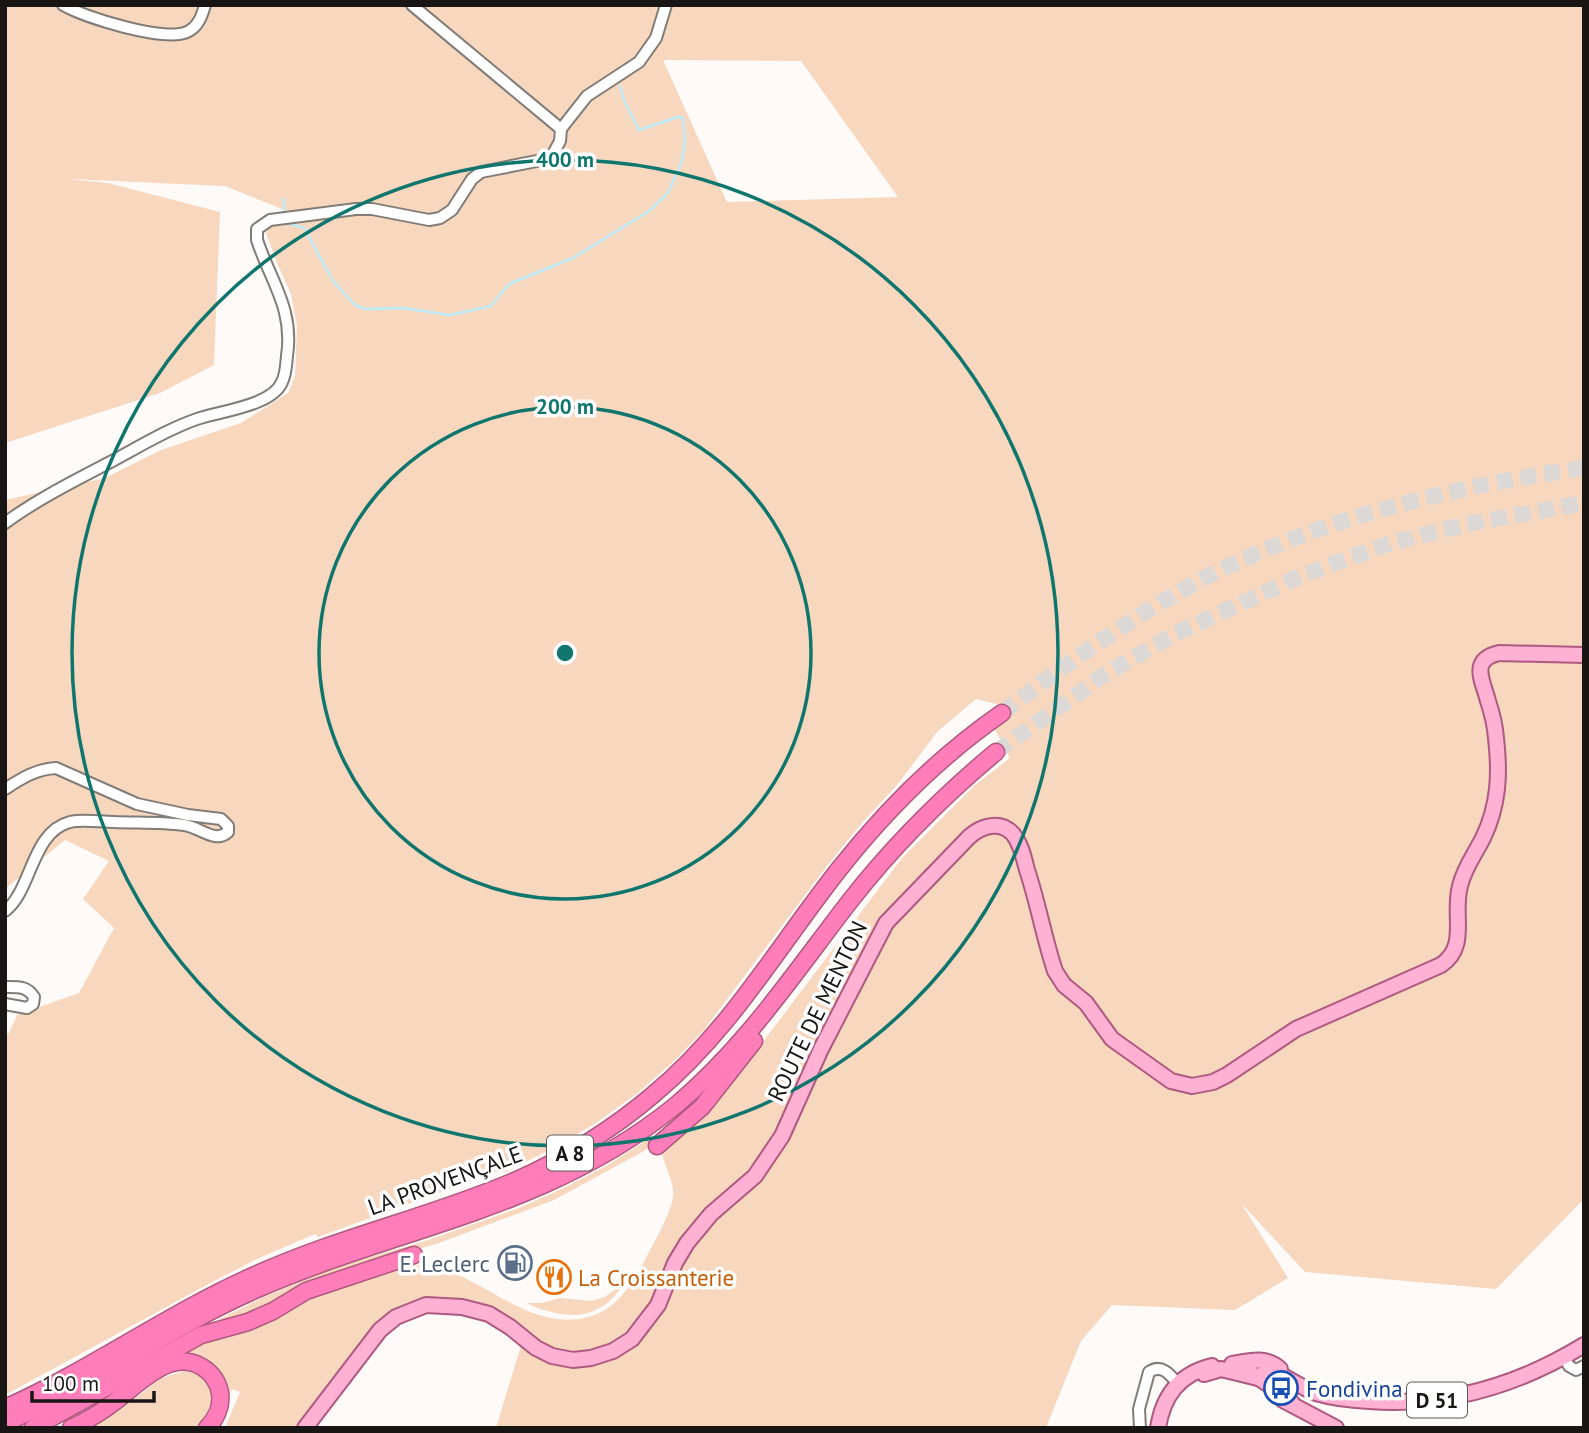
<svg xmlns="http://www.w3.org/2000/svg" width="1589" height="1433" font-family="'PT Sans',sans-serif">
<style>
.green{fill:#f8d7bf;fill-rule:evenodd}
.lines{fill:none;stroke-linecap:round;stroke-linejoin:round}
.stream{stroke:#bcebf7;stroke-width:2.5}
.highway-tunnel{stroke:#dcd8d5;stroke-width:16;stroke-dasharray:16 8;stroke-linecap:butt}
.minor-casing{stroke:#827c77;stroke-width:14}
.major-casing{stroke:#ae597f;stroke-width:18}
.highway-casing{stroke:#ae597f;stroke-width:19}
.minor{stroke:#fff;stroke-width:10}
.major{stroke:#ffb1d4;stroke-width:14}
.highway{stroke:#ff7db8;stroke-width:16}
.ring{fill:none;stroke:#0f766e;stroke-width:3.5}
.labels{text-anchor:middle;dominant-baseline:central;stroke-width:7;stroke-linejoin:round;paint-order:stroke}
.shield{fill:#fff;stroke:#5d5b5a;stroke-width:2}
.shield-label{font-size:21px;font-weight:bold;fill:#181514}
.street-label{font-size:23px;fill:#181514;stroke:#fff}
.service-label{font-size:23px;fill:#4e5e75;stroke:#fff;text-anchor:end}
.food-label{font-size:23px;fill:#c56008;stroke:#fff;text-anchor:start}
.transit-label{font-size:23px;fill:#164399;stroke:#fff;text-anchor:start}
.centre{fill:#0f766e;stroke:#fff;stroke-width:3.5}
.ring-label{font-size:21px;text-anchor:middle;font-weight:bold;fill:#0f766e;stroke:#fff;stroke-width:7;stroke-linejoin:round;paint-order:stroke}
</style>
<rect width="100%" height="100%" fill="#fefaf7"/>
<!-- green -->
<g class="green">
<path d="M5,5H1584V1199L1496,1289L1305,1272L1241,1203L1288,1278L1235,1310L1112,1305L1081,1341L1046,1428H496L525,1332L507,1319L405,1308L298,1428H225L240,1392L232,1389L226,1401V1390L172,1355C231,1330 289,1305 349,1284C367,1278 386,1269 405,1266C469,1257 514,1328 579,1319C614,1314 631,1287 646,1258C654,1242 676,1206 673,1189C671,1177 665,1165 662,1154V1148L728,1088L902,858L975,785L1010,758L994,728L1008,717L996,704L976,699L938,731L897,785L861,824L826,867L704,1030L674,1061L639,1092L596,1123L552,1149L503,1173L502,1170L318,1237L315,1234L259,1258L214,1281L5,1395V1035L9,1033L17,1015L79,993L114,928L83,899L109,861L65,840L5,889V500L105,478L161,450L241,423L288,393L295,376L297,326L291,294L277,263L266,233L273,224L302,217L225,186L68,179L108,183L220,212L214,365L160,393L5,443ZM663,60L801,61L898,197L727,202Z"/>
<polygon points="722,1078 681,1121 644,1151 554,1200 436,1244 397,1255 262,1310 206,1326 262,1298 327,1270 428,1240 519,1208 566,1187 608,1165 656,1134"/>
<path d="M624,1283C600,1323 564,1320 526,1303H542L560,1298L591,1301L605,1297Z"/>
<path d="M184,1371C219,1376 218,1406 196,1428H88L122,1409L161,1378Z"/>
</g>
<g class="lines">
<!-- stream -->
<g class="stream">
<polyline points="284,213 284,199"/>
<polyline points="285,220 286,223 304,228 333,281 355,305 366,309 403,308 450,315 491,306 509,284 573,258 649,211 668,193 682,161 685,140 683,118 678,117 639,130 625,103 620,86"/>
</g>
<!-- highway-tunnel -->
<g class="highway-tunnel">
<path d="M1002,713C1063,666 1126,621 1195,583C1310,521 1454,486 1584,468"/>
<polyline points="996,752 1104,675 1169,637 1300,576 1391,543 1468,524 1584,503"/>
</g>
<!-- minor casing -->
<g class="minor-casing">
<g id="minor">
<path d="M63,5C86,18 164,42 187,32C198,27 202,16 205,5"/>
<polyline points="412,5 561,129"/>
<path d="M5,523C39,498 78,479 116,459C142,445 168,429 197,419C220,411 272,406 282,382C286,374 286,365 287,356C294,309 271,282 257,240V229L270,220L356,209H372L429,220L440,218L452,210L472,179L481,172L542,160L553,154L560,141L561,129L587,96L639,62L656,38L666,5"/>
<path d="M5,789C22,778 36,769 56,768L137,804L188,815L221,819L228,826V832C215,844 200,827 184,825C161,822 137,823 114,822C100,822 84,819 70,822C31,832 32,891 5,911"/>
<path d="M5,987C18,987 27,986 34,997L33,1004L27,1008L5,1004"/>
<polyline points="1564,1357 1569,1366 1576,1370 1584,1366"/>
<path d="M1140,1428L1139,1409L1149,1372C1161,1364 1169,1373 1177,1383"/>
</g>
</g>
<!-- major casing -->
<g class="major-casing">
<g id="major">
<path d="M1232,1364C1249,1361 1266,1356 1280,1369"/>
<polyline points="1251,1373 1286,1396 1292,1403"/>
<path d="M1204,1374L1221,1369L1258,1378L1268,1369C1285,1375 1299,1387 1316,1393C1333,1398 1352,1400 1369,1401C1447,1407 1517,1386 1584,1345"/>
<polyline points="1283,1400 1336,1428"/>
<path d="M305,1428L380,1330L396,1317L426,1305L462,1307L489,1314L510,1327L536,1348L552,1356L573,1360L591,1358L613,1351L632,1339L658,1305L675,1263L687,1243L711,1214L755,1176L782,1136L821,1049L886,923L969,837C981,826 1000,820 1013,834C1021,844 1024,858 1027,870C1038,903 1044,938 1055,971L1064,985L1086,1003L1112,1039L1171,1081L1192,1086L1213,1082L1227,1075L1296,1029L1441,965C1469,946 1452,915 1460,886C1464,868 1475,854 1483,838C1499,805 1500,773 1496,738C1495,725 1492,713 1488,701C1483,681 1469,660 1499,653L1584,655"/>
<path d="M1158,1428C1163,1396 1179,1374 1212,1366"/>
</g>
</g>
<!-- highway casing -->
<g class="highway-casing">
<g id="highway">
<polyline points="657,1146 702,1107 754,1041"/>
<path d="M5,1408C91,1370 167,1314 253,1276C338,1237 431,1217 517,1180C566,1158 613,1129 654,1094C730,1031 779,945 840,868C886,810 940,756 1002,713"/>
<path d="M5,1423C92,1386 168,1328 255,1290C400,1226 547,1210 675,1106C745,1048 795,972 850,901C893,846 942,797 996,752"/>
<polyline points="33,1428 201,1335 248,1322 273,1311 306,1291 414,1255"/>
<path d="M71,1428C86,1421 100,1413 113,1403C137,1386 170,1347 202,1367C212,1373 218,1382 220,1393C222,1406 216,1419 207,1428"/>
</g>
</g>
<!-- minor -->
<use href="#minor" class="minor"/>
<!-- major -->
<use href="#major" class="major"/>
<!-- highway -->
<use href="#highway" class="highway"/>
</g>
<!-- distance rings -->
<g class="ring">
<circle cx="565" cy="653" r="246"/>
<circle cx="565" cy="653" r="493"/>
</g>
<!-- icons -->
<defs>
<g id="fuel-ring" transform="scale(1.75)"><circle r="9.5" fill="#fff" stroke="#5c6f8a" stroke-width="1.5"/><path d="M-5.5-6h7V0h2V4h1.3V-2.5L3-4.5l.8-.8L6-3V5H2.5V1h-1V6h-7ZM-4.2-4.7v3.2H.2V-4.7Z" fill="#5c6f8a"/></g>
<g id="restaurant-ring" transform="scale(1.75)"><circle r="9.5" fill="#fff" stroke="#e8710a" stroke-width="1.5"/><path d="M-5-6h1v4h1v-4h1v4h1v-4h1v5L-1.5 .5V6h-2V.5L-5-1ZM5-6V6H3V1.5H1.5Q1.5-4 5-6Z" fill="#e8710a"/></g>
<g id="bus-ring" transform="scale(1.75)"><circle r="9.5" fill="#fff" stroke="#1a4fb4" stroke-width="1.5"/><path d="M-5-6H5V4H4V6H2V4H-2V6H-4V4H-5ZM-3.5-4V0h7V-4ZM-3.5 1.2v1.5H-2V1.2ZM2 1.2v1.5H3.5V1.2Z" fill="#1a4fb4"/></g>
</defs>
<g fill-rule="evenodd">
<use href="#fuel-ring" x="515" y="1263"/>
<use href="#restaurant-ring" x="554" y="1277"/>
<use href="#bus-ring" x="1281" y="1388"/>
</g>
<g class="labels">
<!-- shield labels -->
<g class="shield">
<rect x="547" y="1135.5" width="46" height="35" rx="5"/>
<rect x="1407" y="1382.5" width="60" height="35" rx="5"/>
</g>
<g class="shield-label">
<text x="570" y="1153">A 8</text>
<text x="1437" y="1400">D 51</text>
</g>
<!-- street labels -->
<g class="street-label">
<text transform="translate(817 1011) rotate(-64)">ROUTE DE MENTON</text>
<text transform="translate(445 1180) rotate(-20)">LA PROVENÇALE</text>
</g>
<!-- service labels -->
<g class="service-label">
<text x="490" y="1263">E. Leclerc</text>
</g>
<!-- food labels -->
<g class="food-label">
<text x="578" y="1277">La Croissanterie</text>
</g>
<!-- transit labels -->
<g class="transit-label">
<text x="1306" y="1388">Fondivina</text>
</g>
</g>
<circle cx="565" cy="653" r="10" class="centre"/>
<g class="ring-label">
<text x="565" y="167">400 m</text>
<text x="565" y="414">200 m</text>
</g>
<!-- border -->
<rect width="1589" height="1433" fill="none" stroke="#181514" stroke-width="14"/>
<!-- scale -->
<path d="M32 1391v10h122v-10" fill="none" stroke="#181514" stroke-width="3.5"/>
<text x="42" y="1391" font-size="21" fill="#181514" stroke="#ffffff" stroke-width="5" paint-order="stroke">100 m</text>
</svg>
